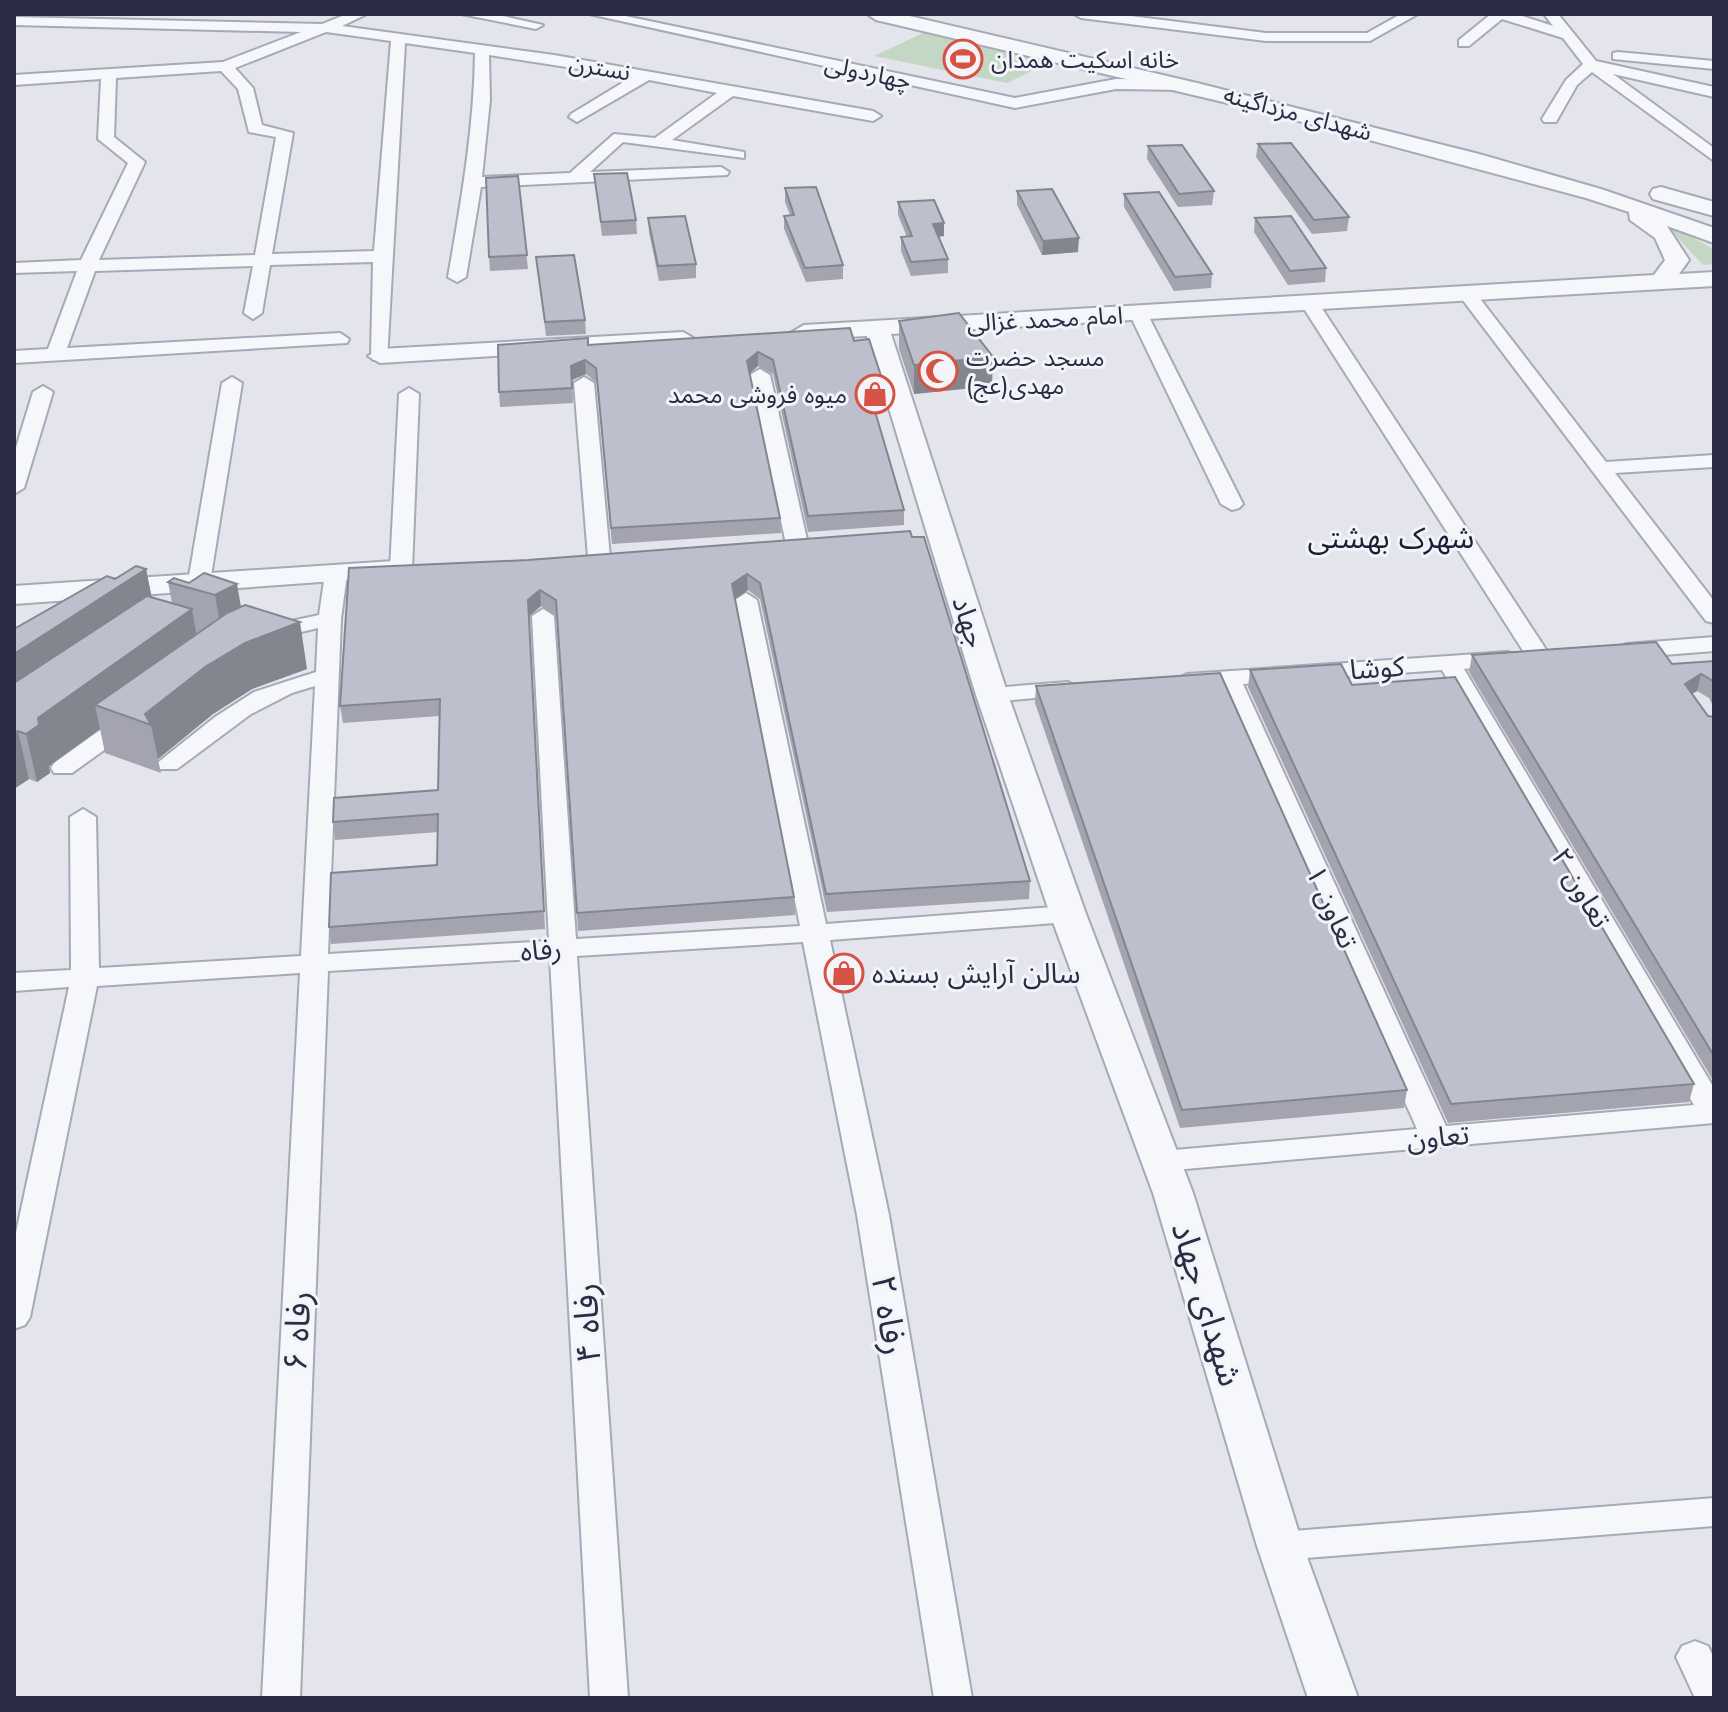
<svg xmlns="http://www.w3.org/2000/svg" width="1728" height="1712" font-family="Jost,'Noto Sans Arabic',sans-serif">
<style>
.green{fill:#c4d6c4}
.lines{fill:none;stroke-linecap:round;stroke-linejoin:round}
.minor-casing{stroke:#a8a9b7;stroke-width:4}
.tertiary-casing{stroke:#a8a9b7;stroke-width:4}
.minor{fill:#f6f7fa;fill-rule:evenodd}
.tertiary{fill:#f6f7fa;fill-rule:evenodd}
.wall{fill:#a3a4af}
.shaded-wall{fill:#84868f}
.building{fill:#bdbfcc;stroke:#84868f;stroke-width:2}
.labels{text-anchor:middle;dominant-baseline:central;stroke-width:6;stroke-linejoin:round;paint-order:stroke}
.far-poi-label{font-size:24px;fill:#2a2d45;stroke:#f3f4f9;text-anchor:start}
.far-street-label{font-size:24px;fill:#2a2d45;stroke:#f3f4f9}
.street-label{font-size:28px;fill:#2a2d45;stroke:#f3f4f9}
.poi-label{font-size:28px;fill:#2a2d45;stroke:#f3f4f9;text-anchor:start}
.neighbourhood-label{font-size:30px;fill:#1c1e36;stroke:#f3f4f9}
.near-street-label{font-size:34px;fill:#2a2d45;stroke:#f3f4f9}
</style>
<rect width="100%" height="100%" fill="#e3e4ec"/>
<!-- green -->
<g class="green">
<polygon points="923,33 1050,62 1007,83 874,56"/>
<polygon points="1664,223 1714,249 1714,264 1703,265"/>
</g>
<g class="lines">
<!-- minor casing -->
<g class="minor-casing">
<g id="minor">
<path d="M347,14H367L342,26L554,55L873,111L881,116L873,121L733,96L672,140L744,152V158L623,142L590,172L721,167L729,172L727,175L481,187L466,277L457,282L448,277C461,202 474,129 475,53L405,43L387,360H373L371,356L373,262L270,265L262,313L253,319L244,313L253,266L95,271L67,348L340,333L349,339L347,343L14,363V351L48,349L77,271L14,273V263L81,260L128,163L98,139L101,79L14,85V75L223,62L301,32L14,25V17L322,24ZM326,32L391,41L374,251L272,254L293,133L262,125L253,88L235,68ZM489,55L632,77L571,114L569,117L577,122L649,80L717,93L655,138L614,134L570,173L482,177L490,100ZM221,71L238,89L249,132L276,137L255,255L99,260L145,162L114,137L116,78Z"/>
<polygon points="461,14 494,14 543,25 536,29"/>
<polygon points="589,14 616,14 1015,98 1116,79 1182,80 1190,85 1182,90 1116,89 1015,108"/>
<polygon points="1074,14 1115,14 1266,33 1367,33 1401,14 1418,14 1370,41 1266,41 1081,18"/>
<polygon points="1491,14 1516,14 1553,26 1544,14 1558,14 1596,61 1714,87 1714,97 1613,74 1714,148 1714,161 1592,72 1577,85 1556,122 1544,122 1542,119 1566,80 1583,64 1563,38 1502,19 1469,46 1459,46 1459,40"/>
<polygon points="1618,52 1714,61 1714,69 1613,59 1613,53"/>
<polygon points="1468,290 1474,291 1606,462 1714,455 1714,467 1615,473 1714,601 1714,623 1706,621 1462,299 1459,295"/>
<polygon points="1310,299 1319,304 1551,657 1547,662 1539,664 1527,657 1301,304"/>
<polygon points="1138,307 1147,313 1243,504 1239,508 1232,510 1221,504 1129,313"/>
<polygon points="760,369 770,375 808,544 797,550 786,544 750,375"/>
<polygon points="232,377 242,383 210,582 199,589 188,582 222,383"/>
<polygon points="584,377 594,383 610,557 599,564 588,557 574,383"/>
<polygon points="43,386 53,392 24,488 14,494 14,454 33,392"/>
<polygon points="409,388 419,394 412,570 401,577 390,570 399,394"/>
<polygon points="336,567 347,574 341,619 328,954 549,941 532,616 543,609 554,616 576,939 800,926 735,600 746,593 757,600 826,924 1068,906 1077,908 1081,914 1077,920 1068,922 830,940 889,1215 972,1698 934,1698 857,1215 803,942 577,956 628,1698 590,1698 550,958 328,971 300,1698 262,1698 300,973 97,986 30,1317 25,1325 14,1329 14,1242 69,987 14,991 14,973 71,970 70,817 83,809 96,817 99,968 301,956 315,686 292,693 251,714 177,769 159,769 156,764 215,717 254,692 316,672 318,628 267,640 256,633 259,628 319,615 325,574"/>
<polygon points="1714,637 1714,651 1626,658 1614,651 1626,644"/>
<path d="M1507,652L1515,654L1519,659L1515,664L1464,669L1714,1088V1123L1162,1171L1151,1168L1147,1161L1151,1154L1162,1151L1417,1129L1220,686L1187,688L1175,681L1187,674ZM1442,670L1694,1105L1446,1126L1243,684Z"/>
<polygon points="1068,682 1080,689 1076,694 992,702 980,695 992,688"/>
<polygon points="130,713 139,715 142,720 139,725 72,773 54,773 51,768 54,763 121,715"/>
<polygon points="1714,1498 1714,1526 1280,1560 1267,1556 1262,1546 1267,1536 1280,1532"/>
<polygon points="1695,1641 1708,1646 1714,1658 1714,1698 1695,1698 1676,1657 1682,1646"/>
</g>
</g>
<!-- tertiary casing -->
<g class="tertiary-casing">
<g id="tertiary">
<polygon points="867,14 901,14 1197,83 1479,154 1601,189 1714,228 1714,243 1667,226 1689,260 1679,274 1714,272 1714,286 891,334 1008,695 1086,914 1193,1193 1303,1546 1358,1698 1308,1698 1257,1546 1153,1193 1050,914 976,695 867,336 804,339 792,332 804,325 1654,275 1665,260 1655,238 1630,220 1629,212 1586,198 1257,110 876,20"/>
<polygon points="1661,187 1714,202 1714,216 1653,199 1650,194 1653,189"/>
<polygon points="683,332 695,339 692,344 380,363 368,356 380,349"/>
<polygon points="394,561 404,564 408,570 404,576 14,604 14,586"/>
</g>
</g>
<!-- minor -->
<use href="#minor" class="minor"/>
<!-- tertiary -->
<use href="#tertiary" class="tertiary"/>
</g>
<!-- wall -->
<g class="wall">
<polygon points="1258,144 1349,217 1347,231 1312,234 1256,157"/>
<polygon points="1148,146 1214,191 1212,205 1178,207 1147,159"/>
<polygon points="594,174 636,220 637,234 602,236"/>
<polygon points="518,176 528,269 490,271 489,257"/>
<polygon points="785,188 843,265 843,279 806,282 784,229 784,216 790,215 785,202"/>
<polygon points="1017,191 1078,252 1042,255 1017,205"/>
<polygon points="1124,194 1212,274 1211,288 1174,291 1124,207"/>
<polygon points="898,202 944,236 939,237 948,259 948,273 911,276 901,251 901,237 907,237 898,215"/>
<polygon points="648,218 696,264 696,278 659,281 649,232"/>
<polygon points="1255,218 1326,268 1325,282 1288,285 1254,232"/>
<polygon points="536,257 585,320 586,334 546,336"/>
<polygon points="899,321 992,386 914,394 899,349"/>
<polygon points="854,341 883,397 871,398 904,510 904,525 808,532 773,374 758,366 749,374 780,518 781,533 612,544 597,383 586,374 572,380 573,403 500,407 499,392 588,345"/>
<polygon points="910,531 1030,881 1029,899 827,912 760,599 748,590 734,599 794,897 795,915 578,931 557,616 541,606 529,616 545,929 331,944 329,927 437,865 438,832 335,840 333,822 438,790 439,716 343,723 340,706 528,560"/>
<polygon points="146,569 152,598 172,603 168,582 174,578 241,606 307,669 252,689 213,714 158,759 161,773 105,753 100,729 49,766 50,773 37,782 29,779 14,789 14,629 115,579"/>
<polygon points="1472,655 1672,664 1714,661 1714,708 1709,698 1697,691 1692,694 1708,716 1714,717 1714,1082 1469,672"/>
<polygon points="1250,670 1352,685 1694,1084 1689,1102 1448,1123 1248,687"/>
<polygon points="1036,686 1407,1090 1404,1108 1180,1128 1035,703"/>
</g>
<!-- shaded-wall -->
<g class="shaded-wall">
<polygon points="944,223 944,236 933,237 933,224"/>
<polygon points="1079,238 1078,252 1042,255 1043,241"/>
<polygon points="758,352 758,366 747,376 747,361"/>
<polygon points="993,357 992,386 914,394 914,365"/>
<polygon points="585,360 586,374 572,380 573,403 571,366"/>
<polygon points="883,382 883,397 867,399 867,384"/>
<polygon points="146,569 155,615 14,708 14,654"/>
<polygon points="747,574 748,590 732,601 732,584"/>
<polygon points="237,584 245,630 223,641 215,595"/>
<polygon points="540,590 541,606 529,616 545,929 528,600"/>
<polygon points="192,609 200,655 95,705 100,729 49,766 50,773 37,782 26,734 38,718"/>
<polygon points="300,622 307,669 252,689 213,714 158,759 151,725 145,714 205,667 245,643"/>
<polygon points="1701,674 1697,691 1681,700 1685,684"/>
<polygon points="18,731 29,779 14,789 14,733"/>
</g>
<!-- building -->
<g class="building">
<polygon points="1291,143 1349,217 1314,220 1258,144"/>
<polygon points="1182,145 1214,191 1179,194 1148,146"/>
<polygon points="627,173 636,220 601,222 594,174"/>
<polygon points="518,176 527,255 489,257 486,178"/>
<polygon points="816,187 843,265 805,268 784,216 794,215 785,188"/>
<polygon points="1052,189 1079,238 1043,241 1017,191"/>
<polygon points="1159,192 1212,274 1175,277 1124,194"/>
<polygon points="934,200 944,223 933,224 948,259 911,262 901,237 912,236 898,202"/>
<polygon points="685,216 696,264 658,266 648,218"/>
<polygon points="1291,216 1326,268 1290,271 1255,218"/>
<polygon points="574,255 585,320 545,322 536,257"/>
<polygon points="959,313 993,357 914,365 899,321"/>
<polygon points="850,328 854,341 869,339 883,382 867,384 904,510 808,516 773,360 758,352 747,361 780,518 611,528 596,368 585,360 571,366 572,388 499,392 498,345 588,338 588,345"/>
<polygon points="910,531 912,537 924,537 1030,881 826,894 760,583 747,574 732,584 794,897 577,913 556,600 540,590 528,600 544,911 329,927 331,873 437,865 438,814 333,822 334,798 438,790 440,699 340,706 349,568 528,560"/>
<polygon points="136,566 146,569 14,654 14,629 107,576 115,579"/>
<polygon points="204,573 237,584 215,595 168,582 174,578 189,583"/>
<polygon points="147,596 192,609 38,718 39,725 26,734 18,731 14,733 14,683"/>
<polygon points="245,605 300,622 245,643 205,667 145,714 151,725 95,705 227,613"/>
<polygon points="1656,642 1672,664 1714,661 1714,683 1713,681 1701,674 1685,684 1708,716 1714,717 1714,1056 1472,655"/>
<polygon points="1341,664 1352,685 1455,677 1694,1084 1451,1104 1250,670"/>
<polygon points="1220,673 1407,1090 1182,1110 1036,686"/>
</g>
<!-- icons -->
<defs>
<g id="stadium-ring" transform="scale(2)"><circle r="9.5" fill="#f3f4f9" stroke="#d65243" stroke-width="1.5"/><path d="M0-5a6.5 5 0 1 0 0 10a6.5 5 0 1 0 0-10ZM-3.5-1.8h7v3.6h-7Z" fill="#d65243"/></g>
<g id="mosque-ring" transform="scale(2)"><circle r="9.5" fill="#f3f4f9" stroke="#d65243" stroke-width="1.5"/><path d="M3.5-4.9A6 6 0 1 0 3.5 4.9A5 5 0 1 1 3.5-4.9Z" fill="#d65243"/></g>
<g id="shop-ring" transform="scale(2)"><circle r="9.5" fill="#f3f4f9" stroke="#d65243" stroke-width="1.5"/><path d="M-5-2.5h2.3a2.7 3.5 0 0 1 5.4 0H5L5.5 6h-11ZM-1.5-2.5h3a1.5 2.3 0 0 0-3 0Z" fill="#d65243"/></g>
</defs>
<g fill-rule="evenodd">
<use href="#stadium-ring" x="963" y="59"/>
<use href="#mosque-ring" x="938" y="371"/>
<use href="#shop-ring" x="875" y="394"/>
<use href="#shop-ring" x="844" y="973"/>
</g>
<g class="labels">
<!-- far-poi labels -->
<g class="far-poi-label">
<text x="991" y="59">خانه اسكيت همدان</text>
<text x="966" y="357">مسجد حضرت<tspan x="966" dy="28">مهدی(عج)</tspan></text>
<text x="847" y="394" text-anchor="end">میوه فروشی محمد</text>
</g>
<!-- far-street labels -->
<g class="far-street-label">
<text transform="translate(600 67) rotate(10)">نسترن</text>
<text transform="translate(868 72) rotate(12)">چهاردولی</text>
<text transform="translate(1298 113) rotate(15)">شهدای مزداگینه</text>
<text transform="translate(1045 319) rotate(-3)">امام محمد غزالی</text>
</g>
<!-- street labels -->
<g class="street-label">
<text transform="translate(969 622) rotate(72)">جهاد</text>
<text transform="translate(1377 668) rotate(-4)">کوشا</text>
<text transform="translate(1581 888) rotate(59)">تعاون ۲</text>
<text transform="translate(1332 907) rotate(66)">تعاون ۱</text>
<text transform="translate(541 950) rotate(-4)">رفاه</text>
<text transform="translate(1438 1137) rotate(-5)">تعاون</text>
</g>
<!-- poi labels -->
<g class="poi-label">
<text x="872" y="973">سالن آرایش بسنده</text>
</g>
<!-- neighbourhood labels -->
<g class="neighbourhood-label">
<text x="1391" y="537">شهرک بهشتی</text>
</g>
<!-- near-street labels -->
<g class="near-street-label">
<text transform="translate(1207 1304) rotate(73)">شهدای جهاد</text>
<text transform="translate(889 1315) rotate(81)">رفاه ۲</text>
<text transform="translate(587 1323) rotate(-93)">رفاه ۴</text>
<text transform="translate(297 1331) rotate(-87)">رفاه ۶</text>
</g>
</g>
<!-- border -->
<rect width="1728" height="1712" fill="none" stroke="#2a2d45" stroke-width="32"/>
</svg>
